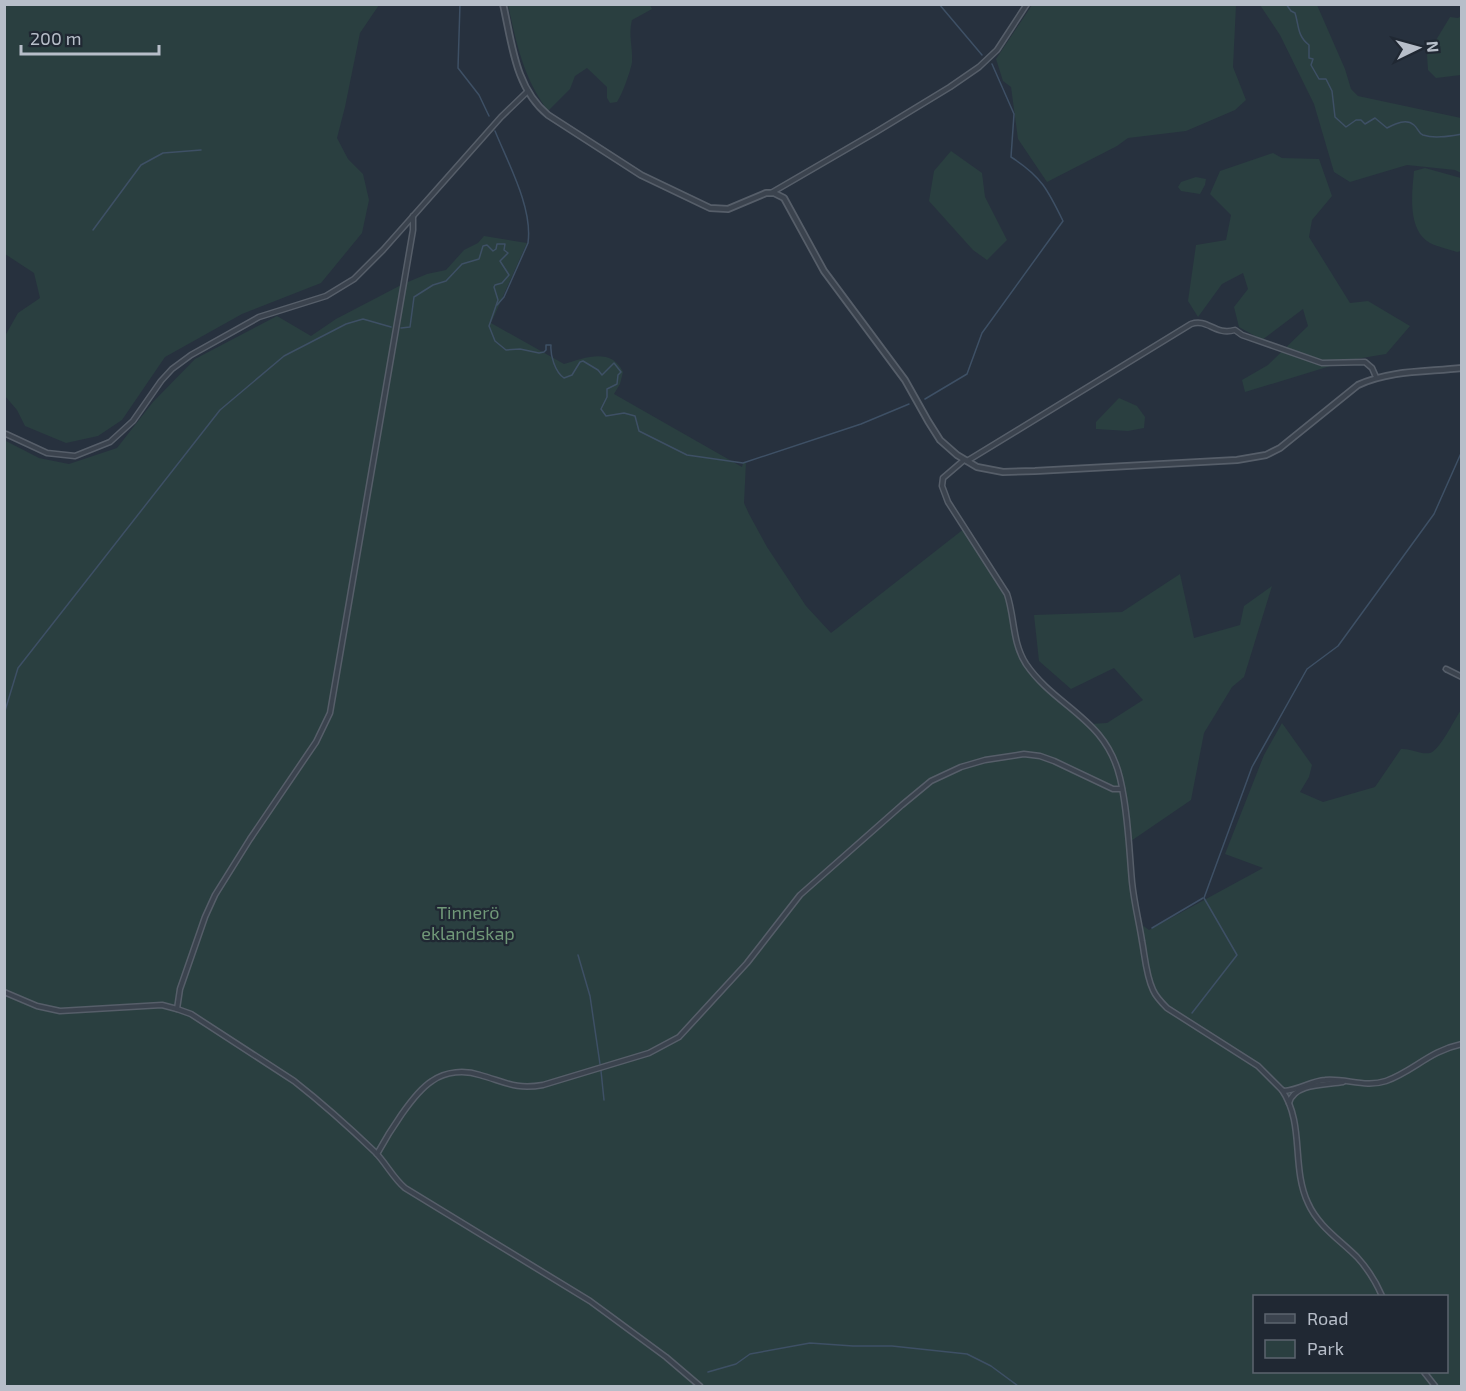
<svg xmlns="http://www.w3.org/2000/svg" width="1466" height="1391" font-family="'Exo 2',sans-serif">
<style>
.green{fill:#2a3f40;fill-rule:evenodd}
.lines{fill:none;stroke-linecap:round;stroke-linejoin:round}
.stream{stroke:#3e5065;stroke-width:1.5}
.minor-casing{stroke:#565e69;stroke-width:7}
.tertiary-casing{stroke:#565e69;stroke-width:8}
.minor{stroke:#3b434e;stroke-width:4}
.tertiary{stroke:#3b434e;stroke-width:4.5}
.labels{text-anchor:middle;dominant-baseline:central;stroke-width:4.5;stroke-linejoin:round;paint-order:stroke}
.park-label{font-size:18px;fill:#709878;stroke:#202833}
</style>
<rect width="100%" height="100%" fill="#27313e"/>
<!-- green -->
<g class="green">
<polygon points="1152,4 1236,5 1233,67 1246,100 1235,110 1186,131 1128,138 1117,146 1047,182 1018,139 1011,87 1003,81 996,59 1032,5"/>
<polygon points="4,5 379,5 360,33 345,107 337,138 348,159 363,174 369,200 362,233 321,283 242,314 165,357 122,420 98,436 66,443 25,426 17,410 5,396 5,336 18,313 40,298 34,273 5,254"/>
<path d="M508,5H650L652,9L632,20C628,35 633,47 632,62C631,70 622,95 617,102L610,103L607,98V87L587,68L575,76L570,89L548,111C523,77 517,45 508,5Z"/>
<polygon points="1260,5 1317,5 1345,69 1351,89 1358,96 1461,118 1461,173 1455,170 1407,165 1350,182 1334,172 1314,104 1280,35"/>
<polygon points="1461,16 1461,75 1436,78 1428,70 1427,55 1450,17 1458,18"/>
<polygon points="951,151 982,173 985,197 1007,240 987,260 973,250 929,201 934,171"/>
<polygon points="1273,153 1282,158 1319,159 1332,196 1312,220 1309,237 1350,303 1368,301 1410,326 1386,354 1350,360 1245,392 1242,380 1268,365 1308,326 1303,309 1262,340 1239,327 1234,307 1248,289 1243,273 1222,284 1198,317 1188,301 1196,245 1226,240 1231,215 1210,194 1220,171"/>
<path d="M1425,168L1461,178V251L1457,252C1449,249 1438,247 1430,243C1407,230 1412,193 1414,171Z"/>
<polygon points="1196,177 1206,179 1205,185 1200,194 1181,191 1178,187 1181,182"/>
<path d="M484,236L527,243L491,323L564,364C585,358 611,347 623,372L620,384L614,394L742,467L743,463L746,462L744,503L749,514L767,547L806,606L831,633L965,528C978,549 998,573 1006,595C1015,618 1013,643 1027,665C1043,688 1069,706 1090,724L1107,723L1143,700L1114,668L1071,689L1039,661L1034,615L1122,612L1180,574L1194,638L1240,625L1244,606L1272,586L1244,677L1232,687L1204,733L1191,800L1131,841L1128,829L1138,922L1149,930L1263,868L1225,854L1264,755L1282,723L1312,765L1309,777L1300,792L1323,802L1375,787L1401,749C1411,748 1421,755 1430,753C1440,750 1454,720 1461,710V1386H5L4,440L39,458L69,464L117,448L153,402L195,359L277,316L311,336L336,319L403,284L427,274L446,270L464,250L478,243ZM1254,1296H1446V1372H1254Z"/>
<polygon points="1119,398 1137,406 1145,417 1144,428 1128,431 1096,429 1096,422"/>
</g>
<g class="lines">
<!-- stream -->
<g class="stream">
<polyline points="460,4 458,68 479,95 489,116"/>
<polyline points="939,4 982,55"/>
<path d="M1286,4L1291,11L1295,13C1299,25 1297,36 1309,45V58L1313,59L1311,65L1319,79H1326L1332,91L1335,117L1346,127L1356,120H1361L1365,124L1375,118L1387,128C1395,124 1406,118 1414,125C1418,128 1418,133 1423,135C1435,139 1450,136 1462,134"/>
<path d="M495,131C508,163 533,208 528,243L504,297L497,305"/>
<polyline points="93,230 141,165 163,153 201,150"/>
<path d="M401,328L410,327L414,297L433,285L446,281L462,264L479,259L483,246L487,245L493,251L496,249L497,244H505L504,250L508,253L500,261L509,275L502,283L495,285L494,287L498,300L489,326L495,341L506,350L520,349L539,353L544,352L546,350V345H551C550,355 555,372 564,378L572,375L580,362L583,361L598,370L602,375L614,363L621,372L618,375L617,384L607,389V397L601,409L606,416L624,413L635,416L639,431L687,455L743,463L861,424L909,404"/>
<path d="M925,399L967,374L982,333L1063,221C1048,190 1041,176 1011,157L1014,114L992,64"/>
<polyline points="4,714 18,668 220,410 284,356 346,324 363,319 391,327"/>
<polyline points="1152,928 1203,898"/>
<polyline points="578,955 590,996 600,1064"/>
<polyline points="1192,1013 1237,955 1204,898 1252,767 1307,669 1338,646 1434,514 1462,451"/>
<polyline points="601,1071 604,1100"/>
<polyline points="708,1372 736,1364 750,1354 810,1343 853,1346 892,1346 967,1354 991,1366 1018,1386"/>
<polyline points="693,1385 695,1386"/>
</g>
<!-- minor casing -->
<g class="minor-casing">
<g id="minor">
<polyline points="771,193 876,132 950,87 979,67 997,50 1027,4"/>
<polyline points="6,434 47,453 75,456 110,442 133,421 161,381 172,369 191,355 259,317 326,296 354,279 383,250 501,117 528,91"/>
<path d="M964,460L943,478L942,486L948,502L1007,594C1015,618 1012,642 1026,664C1056,708 1106,718 1120,778C1128,812 1129,848 1132,882C1134,902 1139,922 1142,941C1145,957 1146,975 1153,990C1156,997 1161,1002 1167,1008L1258,1066L1282,1090L1284,1091C1299,1090 1311,1081 1325,1080C1346,1078 1365,1088 1386,1081C1414,1071 1429,1051 1462,1044"/>
<path d="M967,461L1191,324C1208,318 1215,336 1235,330L1242,335L1322,363L1365,362L1372,368L1376,377"/>
<polyline points="1446,669 1462,677"/>
<path d="M4,992L37,1006L60,1011L162,1005L177,1009L191,1014L294,1081C322,1103 349,1127 375,1152C386,1163 393,1178 405,1188L590,1301L666,1357L700,1386"/>
<polyline points="177,1009 180,989 205,917 215,895 250,839 316,742 330,713 413,230 413,216"/>
<path d="M1282,1090C1305,1124 1291,1167 1308,1203C1318,1226 1340,1240 1357,1257C1368,1269 1376,1282 1382,1296"/>
<path d="M1289,1103C1294,1083 1327,1085 1343,1082"/>
<path d="M377,1154C388,1134 413,1093 432,1081C446,1071 465,1070 480,1075C505,1082 516,1090 543,1085L649,1053L679,1037L747,963L800,895L902,805L931,781L961,767L985,760L1024,754L1040,756L1054,761L1113,789H1122"/>
<polyline points="1424,1372 1435,1386"/>
</g>
</g>
<!-- tertiary casing -->
<g class="tertiary-casing">
<path id="tertiary" d="M503,4C512,43 515,88 548,115L641,175L710,208L728,209L766,193H774L784,198L824,271L905,380L928,421L940,440L957,455L977,467L1003,472L1035,471L1237,460L1266,455L1280,448L1358,385C1391,370 1426,372 1462,368"/>
</g>
<!-- minor -->
<use href="#minor" class="minor"/>
<!-- tertiary -->
<use href="#tertiary" class="tertiary"/>
</g>
<g class="labels">
<!-- park labels -->
<g class="park-label">
<text x="468" y="912">Tinnerö<tspan x="468" dy="21">eklandskap</tspan></text>
</g>
</g>
<!-- border -->
<rect width="1466" height="1391" fill="none" stroke="#b7bec9" stroke-width="12"/>
<!-- legend -->
<rect x="1253" y="1295" width="195" height="78" fill="#202833" stroke="#5c646f" stroke-width="1.5"/>
<rect x="1265" y="1314" width="30" height="9" fill="#3b434e" stroke="#5c646f" stroke-width="1.5"/>
<text x="1307" y="1325" font-size="18" fill="#b7bec9">Road</text>
<rect x="1265" y="1340" width="30" height="18" fill="#2a3f40" stroke="#5c646f" stroke-width="1.5"/>
<text x="1307" y="1355" font-size="18" fill="#b7bec9">Park</text>
<!-- north arrow -->
<g transform="translate(1418 48) rotate(85)" stroke="#202833" stroke-width="4.5" paint-order="stroke">
<path d="M0-4.5L10 22L0 15L-10 22Z" fill="#b7bec9"/>
<text y="-9" font-size="16" font-weight="bold" text-anchor="middle" fill="#b7bec9">N</text>
</g>
<!-- scale -->
<path d="M21 45v9h138v-9" fill="none" stroke="#b7bec9" stroke-width="3"/>
<text x="30" y="45" font-size="18" fill="#b7bec9" stroke="#202833" stroke-width="4.5" paint-order="stroke">200 m</text>
</svg>
